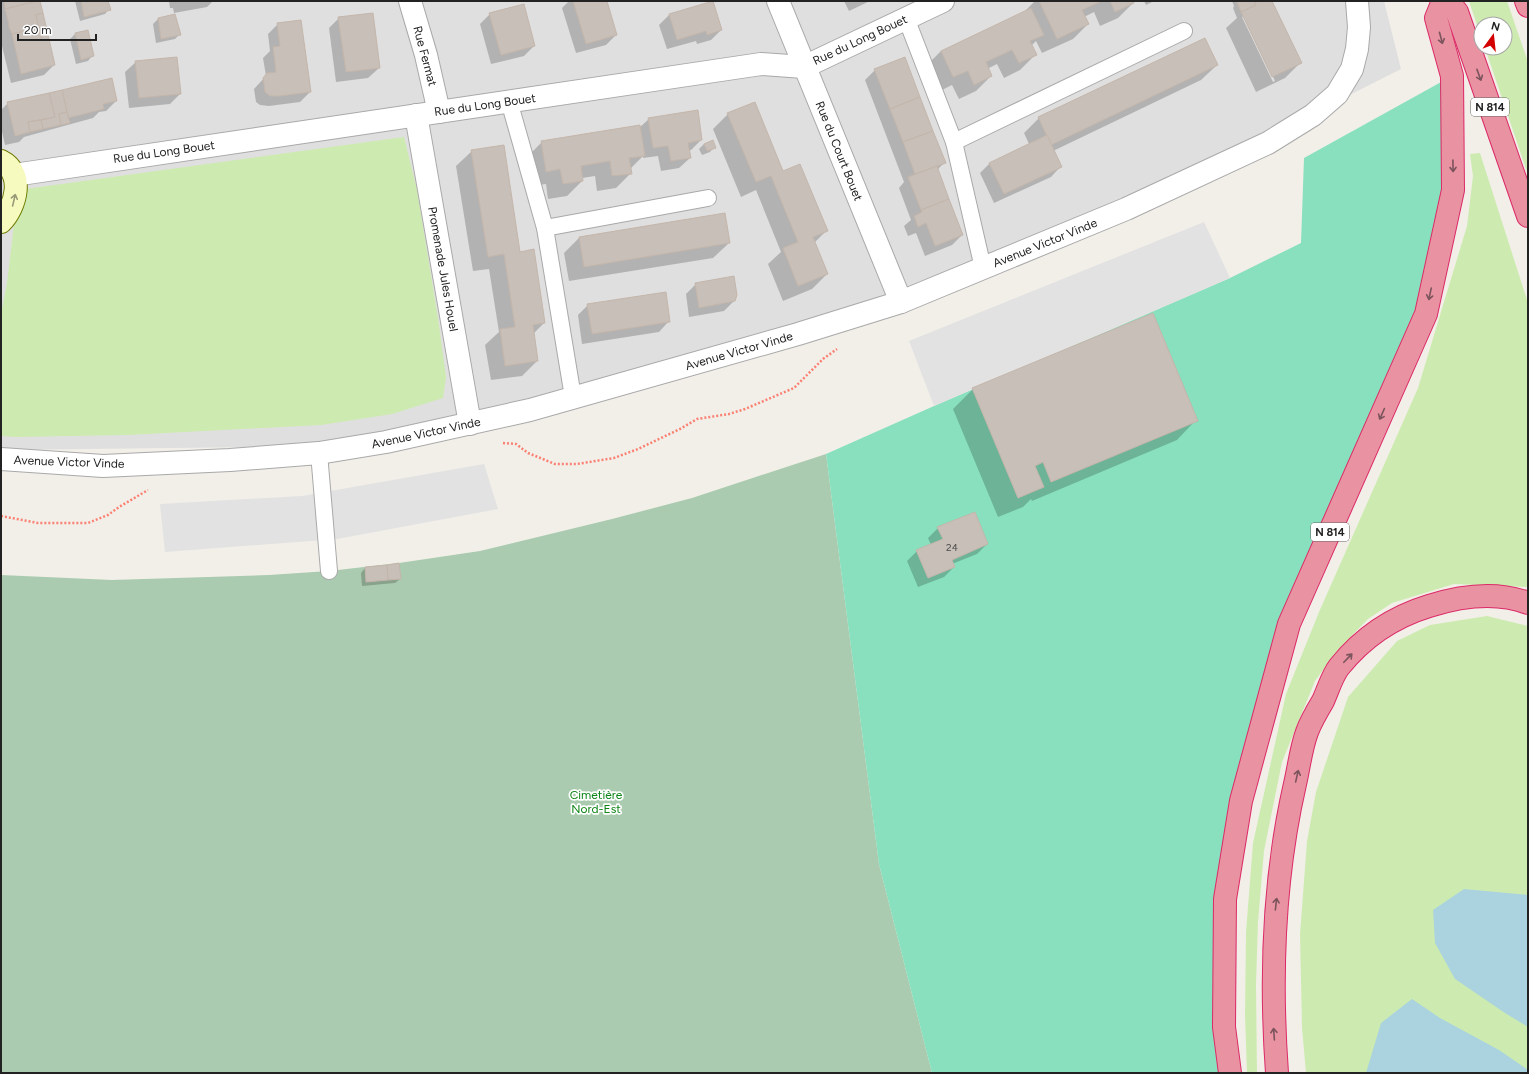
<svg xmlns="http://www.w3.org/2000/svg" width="1529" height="1074" font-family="Figtree,sans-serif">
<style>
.residential{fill:#e0dfdf}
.grass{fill:#cdebb0}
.cemetery{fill:#aacbaf}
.pitch{fill:#88e0be}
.parking{fill:#e2e2e2}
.water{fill:#aad3df}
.shadow{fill:#0003;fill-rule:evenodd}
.building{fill:#c7bfb8;stroke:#c4b6ab}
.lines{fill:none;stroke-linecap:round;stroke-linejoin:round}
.lane-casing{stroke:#a9a9a9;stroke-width:18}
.street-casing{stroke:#a9a9a9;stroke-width:24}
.secondary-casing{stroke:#707d05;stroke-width:24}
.highway-casing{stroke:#dc2a67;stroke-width:24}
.path{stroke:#fa8072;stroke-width:2.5;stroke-dasharray:2 2;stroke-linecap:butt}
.lane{stroke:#fff;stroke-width:16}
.street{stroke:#fff;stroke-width:22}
.secondary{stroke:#f7fabf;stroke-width:22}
.highway{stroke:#e892a2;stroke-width:22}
.oneway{stroke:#7b545c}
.oneway2{stroke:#979978}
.labels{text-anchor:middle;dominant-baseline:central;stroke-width:3.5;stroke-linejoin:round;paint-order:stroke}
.number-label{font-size:10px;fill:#4b4948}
.shield{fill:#fff;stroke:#646464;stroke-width:1}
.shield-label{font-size:11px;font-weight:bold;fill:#222}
.street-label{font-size:12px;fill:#222;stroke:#fff}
.park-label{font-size:12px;fill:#0c8416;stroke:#fff}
</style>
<rect width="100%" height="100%" fill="#f2efe9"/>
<!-- residential -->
<polygon class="residential" points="1,1 1384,1 1401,69 980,282 765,355 421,445 1,450"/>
<!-- grass -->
<g class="grass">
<polygon points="1469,1 1507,1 1528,62 1528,175 1485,48 1505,48 1505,24 1481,24 1481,37"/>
<polygon points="404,137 417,190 438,318 446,377 443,398 392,414 321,425 128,435 16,437 1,436 1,314 7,283 18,190"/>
<polygon points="1480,153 1528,303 1528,587 1454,584 1392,603 1368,619 1337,651 1315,681 1282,762 1264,851 1258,922 1256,985 1257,1073 1247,1073 1245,1016 1246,932 1253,843 1286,694 1319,612 1418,388 1467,226 1473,176 1470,154"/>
<polygon points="1487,616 1528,626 1528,1073 1306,1073 1302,1028 1300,934 1307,841 1316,792 1348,697 1397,641 1430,625"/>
</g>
<!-- cemetery -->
<polygon class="cemetery" points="826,454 879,864 932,1073 1,1073 1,575 112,580 269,575 329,571 399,563 480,551 612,519 692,498"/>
<!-- pitch -->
<polygon class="pitch" points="1452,76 1453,190 1426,314 1289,624 1225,899 1230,1073 932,1073 879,864 826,454 934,406 1230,278 1301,243 1304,158"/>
<!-- parking -->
<g class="parking">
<polygon points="1204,222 1230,278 934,406 909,341"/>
<polygon points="484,464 498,509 337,539 165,552 160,504 302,496"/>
</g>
<!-- water -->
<g class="water">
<polygon points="1464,889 1528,895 1528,1027 1505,1013 1455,979 1435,943 1433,910"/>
<polygon points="1412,999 1440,1018 1499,1050 1528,1070 1528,1073 1366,1073 1381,1023"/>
</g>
<!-- shadow -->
<g class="shadow">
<polygon points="1,1 39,1 54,65 44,75 11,83 1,42"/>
<polygon points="75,1 107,1 109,9 105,14 80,21"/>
<polygon points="169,1 213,1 207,7 174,13 173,8 170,8"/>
<polygon points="569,1 606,1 616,35 606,45 576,53 562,8"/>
<polygon points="844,1 870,1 849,11"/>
<polygon points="1035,1 1132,1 1133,3 1118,18 1100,26 1094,12 1084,17 1088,24 1073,39 1042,53 1036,41 1031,46 1035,55 1020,70 1004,78 997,64 987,69 991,76 976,91 959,99 952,85 938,92 926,66 941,51 1023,13"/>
<polygon points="1144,1 1154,1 1146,5"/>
<path d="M1232,1H1273L1272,2L1300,63L1285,78L1256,92L1226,28L1237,18L1233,8L1234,6ZM1244,16L1275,81L1273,82L1242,17Z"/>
<polygon points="490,14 534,46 524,56 491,64 480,24"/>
<polygon points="175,15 180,34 175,39 156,43 153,24 158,19"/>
<polygon points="669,15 721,30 711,40 697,44 696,41 667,49 659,25"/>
<polygon points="339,18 379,68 368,78 336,82 329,28"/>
<polygon points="278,24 310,92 300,102 269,106 260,105 256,102 254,89 266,76 263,58 270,51 268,34"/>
<polygon points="87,31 92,56 88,61 76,64 70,39 75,34"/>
<polygon points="136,62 180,94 170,104 129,108 125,72"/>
<polygon points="1217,65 1201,80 1053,151 1061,166 1051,177 994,203 980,173 990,163 1029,144 1024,133 1039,118"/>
<polygon points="875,70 945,162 937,170 962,235 952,245 925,256 916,233 908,236 904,226 911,220 899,188 904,182 865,80"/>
<polygon points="116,101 106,111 99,112 93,118 24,137 19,142 5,145 1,127 1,110 8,103"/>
<polygon points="728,114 783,172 827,230 814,243 827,274 812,289 783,301 768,264 781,252 756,190 741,197 713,129"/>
<polygon points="649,119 701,140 691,150 688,151 690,158 679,168 661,171 658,156 643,158 643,156 630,169 631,173 616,188 597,191 595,176 582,178 582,181 567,196 548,199 546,184 531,186 527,157 542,142 639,128"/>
<polygon points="704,144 714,147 710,152 702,155 699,149"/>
<polygon points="472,151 520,253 544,323 533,334 537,361 522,376 491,380 485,345 499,332 489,269 473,271 456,166"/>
<polygon points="579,238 729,243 713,258 569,281 564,253"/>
<polygon points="696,284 734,301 724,311 689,317 686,294"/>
<polygon points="588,305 669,321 659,332 582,344 578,315"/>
<polygon points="973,389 1196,420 1177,440 1032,501 1031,499 1023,507 998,517 953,409"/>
<polygon points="938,528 987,544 977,554 952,564 954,567 944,577 918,587 907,561 917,551 931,545 928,538"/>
<polygon points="365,568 400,579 395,583 362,586 361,573"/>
</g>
<!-- building -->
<g class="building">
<polygon points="4,1 37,1 5,9"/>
<polygon points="37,1 40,1 43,13 36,15 39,28 12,34 8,25 9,25 5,9"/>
<polygon points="81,1 108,1 111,10 84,17"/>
<polygon points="573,1 607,1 617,35 586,44"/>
<polygon points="713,1 722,30 707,35 706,31 677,40 669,14"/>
<polygon points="1039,1 1102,1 1082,10 1089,24 1057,39"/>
<polygon points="1110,1 1133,1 1134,3 1115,12"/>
<polygon points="1240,1 1254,1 1256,5 1241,12 1237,2"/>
<polygon points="1254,1 1272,1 1302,63 1272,77 1241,12 1256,5"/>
<polygon points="524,4 535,46 501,55 489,13"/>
<polygon points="1031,8 1044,35 1030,41 1037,55 1019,63 1012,50 986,62 992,76 974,85 968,71 953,77 941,51"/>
<polygon points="43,13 46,26 39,28 36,15"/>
<polygon points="373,13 380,68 346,72 338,17"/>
<polygon points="175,14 181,35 161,39 158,18"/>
<polygon points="301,20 311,92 280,96 270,96 265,92 263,78 267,73 276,72 273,47 280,46 277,23"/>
<polygon points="46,26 49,39 42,41 39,28"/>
<polygon points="39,28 42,41 49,39 55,65 21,74 12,34"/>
<polygon points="88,30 94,56 81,60 75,33"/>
<polygon points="1205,38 1218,65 1051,145 1038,117"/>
<polygon points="177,57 181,94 139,98 135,61"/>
<polygon points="905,57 920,97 890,109 874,69"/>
<polygon points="112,78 117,101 103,104 104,109 68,118 62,90"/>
<polygon points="62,90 67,112 59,114 61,125 43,129 41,120 55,117 49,93"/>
<polygon points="49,93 55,117 28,122 30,132 15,136 7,102"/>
<polygon points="920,97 933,131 903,142 890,109"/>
<polygon points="755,102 783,171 800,164 828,231 813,237 828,274 798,286 783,248 798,242 771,176 756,182 727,113"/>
<polygon points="698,110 702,140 688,143 691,158 671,161 668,146 653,148 648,118"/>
<polygon points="67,112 70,123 61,125 59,114"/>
<polygon points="41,120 43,129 30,132 28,122"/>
<polygon points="640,125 645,156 629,158 632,174 612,176 610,161 581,166 583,181 563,184 560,169 546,172 541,141"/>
<polygon points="933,131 946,163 915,174 903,142"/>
<polygon points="1047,135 1062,167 1004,194 989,163"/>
<polygon points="713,140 716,148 707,151 704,144"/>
<polygon points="504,145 520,252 534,249 545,323 533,325 538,361 505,366 500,329 515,327 504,254 488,257 471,150"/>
<polygon points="937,166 949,199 921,210 908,177"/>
<polygon points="949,199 963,235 935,246 926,223 918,227 914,216 922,212 921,210"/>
<polygon points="725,213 730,243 584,267 579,237"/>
<polygon points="734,276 737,295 735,301 699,308 695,283"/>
<polygon points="666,292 670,322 592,334 587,304"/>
<polygon points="1153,313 1198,421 1051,482 1043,462 1035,466 1044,487 1018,498 972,388"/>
<polygon points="975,512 988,544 952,560 955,567 928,578 916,550 943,539 937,527"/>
<polygon points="399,563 401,579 388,580 387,565"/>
<polygon points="387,565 388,580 366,582 365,567"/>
</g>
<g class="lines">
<!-- lane casing -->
<g class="lane-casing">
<g id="lane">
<polyline points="906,18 954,142 983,268"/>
<polyline points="509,101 545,228 573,397"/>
<polyline points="954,142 1184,31"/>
<polyline points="545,228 708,198"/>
<polyline points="319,453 329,571"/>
</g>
</g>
<!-- street casing -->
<g class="street-casing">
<g id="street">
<polyline points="410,1 426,55 439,112"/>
<polyline points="778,1 901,302"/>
<polyline points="416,115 470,424"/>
<polyline points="14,175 761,64 804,67 943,1"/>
<polyline points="1,459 103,466 230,460 319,453 386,442 530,410 798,334 901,302 1126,209 1268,143 1313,115 1337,94 1352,69 1357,49 1359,27 1357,1"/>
</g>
</g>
<!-- secondary casing -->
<g class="secondary-casing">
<path id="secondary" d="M1,161C25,173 16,207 1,222"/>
</g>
<!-- highway casing -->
<g class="highway-casing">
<g id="highway">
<polyline points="1448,1 1457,12 1528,216"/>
<polyline points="1526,1 1528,6"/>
<polyline points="1230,1073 1224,1027 1225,899 1241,801 1289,624 1426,314 1453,190 1452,76 1436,18 1443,1"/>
<path d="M1277,1073C1270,976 1273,880 1295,784C1299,767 1301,748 1307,732C1311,721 1317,711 1323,701C1328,690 1332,676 1339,667C1363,637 1393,617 1429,606C1461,596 1496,591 1528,603"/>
</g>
</g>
<!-- path -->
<g class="path">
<polyline points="503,443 516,444 528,453 555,464 577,464 614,458 638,449 680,429 697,419 729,414 745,409 794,388 823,359 837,349"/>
<polyline points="1,516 38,523 88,523 108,515 119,507 148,490"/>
</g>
<!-- lane -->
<use href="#lane" class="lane"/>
<!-- street -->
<use href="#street" class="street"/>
<!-- secondary -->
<use href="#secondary" class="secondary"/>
<!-- highway -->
<use href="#highway" class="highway"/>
</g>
<!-- one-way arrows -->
<defs><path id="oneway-shaft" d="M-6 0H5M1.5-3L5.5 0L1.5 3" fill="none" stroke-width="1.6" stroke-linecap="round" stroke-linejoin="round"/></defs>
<g class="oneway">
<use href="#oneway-shaft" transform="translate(1441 38) rotate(75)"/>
<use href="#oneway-shaft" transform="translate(1479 75) rotate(70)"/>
<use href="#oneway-shaft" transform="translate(1453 166) rotate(89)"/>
<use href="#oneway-shaft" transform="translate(1430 294) rotate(102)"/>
<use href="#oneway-shaft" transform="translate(1382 414) rotate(114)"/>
<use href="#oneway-shaft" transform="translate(1348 658) rotate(-46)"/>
<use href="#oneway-shaft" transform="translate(1297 776) rotate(-77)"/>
<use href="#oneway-shaft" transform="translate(1276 904) rotate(-84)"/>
<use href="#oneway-shaft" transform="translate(1274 1034) rotate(-94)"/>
</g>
<use class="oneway2" href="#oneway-shaft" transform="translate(14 200) rotate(-77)"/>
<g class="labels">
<!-- number labels -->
<g class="number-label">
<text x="952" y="547">24</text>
</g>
<!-- shield labels -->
<g class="shield">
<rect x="1471" y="98" width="38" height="18" rx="3"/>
<rect x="1311" y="523" width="38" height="18" rx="3"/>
</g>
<g class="shield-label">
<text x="1490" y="107">N 814</text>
<text x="1330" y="532">N 814</text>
</g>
<!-- street labels -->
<g class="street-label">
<text transform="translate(860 40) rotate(-25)">Rue du Long Bouet</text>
<text transform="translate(425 56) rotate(75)">Rue Fermat</text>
<text transform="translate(485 105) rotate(-8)">Rue du Long Bouet</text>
<text transform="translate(839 151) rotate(68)">Rue du Court Bouet</text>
<text transform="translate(164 152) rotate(-8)">Rue du Long Bouet</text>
<text transform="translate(1045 243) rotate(-22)">Avenue Victor Vinde</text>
<text transform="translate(443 269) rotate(80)">Promenade Jules Houel</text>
<text transform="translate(739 351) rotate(-16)">Avenue Victor Vinde</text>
<text transform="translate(426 433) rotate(-12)">Avenue Victor Vinde</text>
<text transform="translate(69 462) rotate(2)">Avenue Victor Vinde</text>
</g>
<!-- park labels -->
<g class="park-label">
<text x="596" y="795">Cimetière<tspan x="596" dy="14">Nord-Est</tspan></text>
</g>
</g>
<!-- border -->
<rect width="1529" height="1074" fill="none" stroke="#222222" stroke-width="4"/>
<!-- north arrow -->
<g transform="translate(1493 36) rotate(15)"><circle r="19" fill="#ffffff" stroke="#a7a7a7"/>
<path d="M0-3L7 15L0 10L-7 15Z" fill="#d40000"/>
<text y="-6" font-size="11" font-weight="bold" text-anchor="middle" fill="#222222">N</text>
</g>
<!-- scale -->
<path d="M18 34v6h78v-6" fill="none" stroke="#222222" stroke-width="2"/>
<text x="24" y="34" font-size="12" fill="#222222" stroke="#ffffff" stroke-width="3" paint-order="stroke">20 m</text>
</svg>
